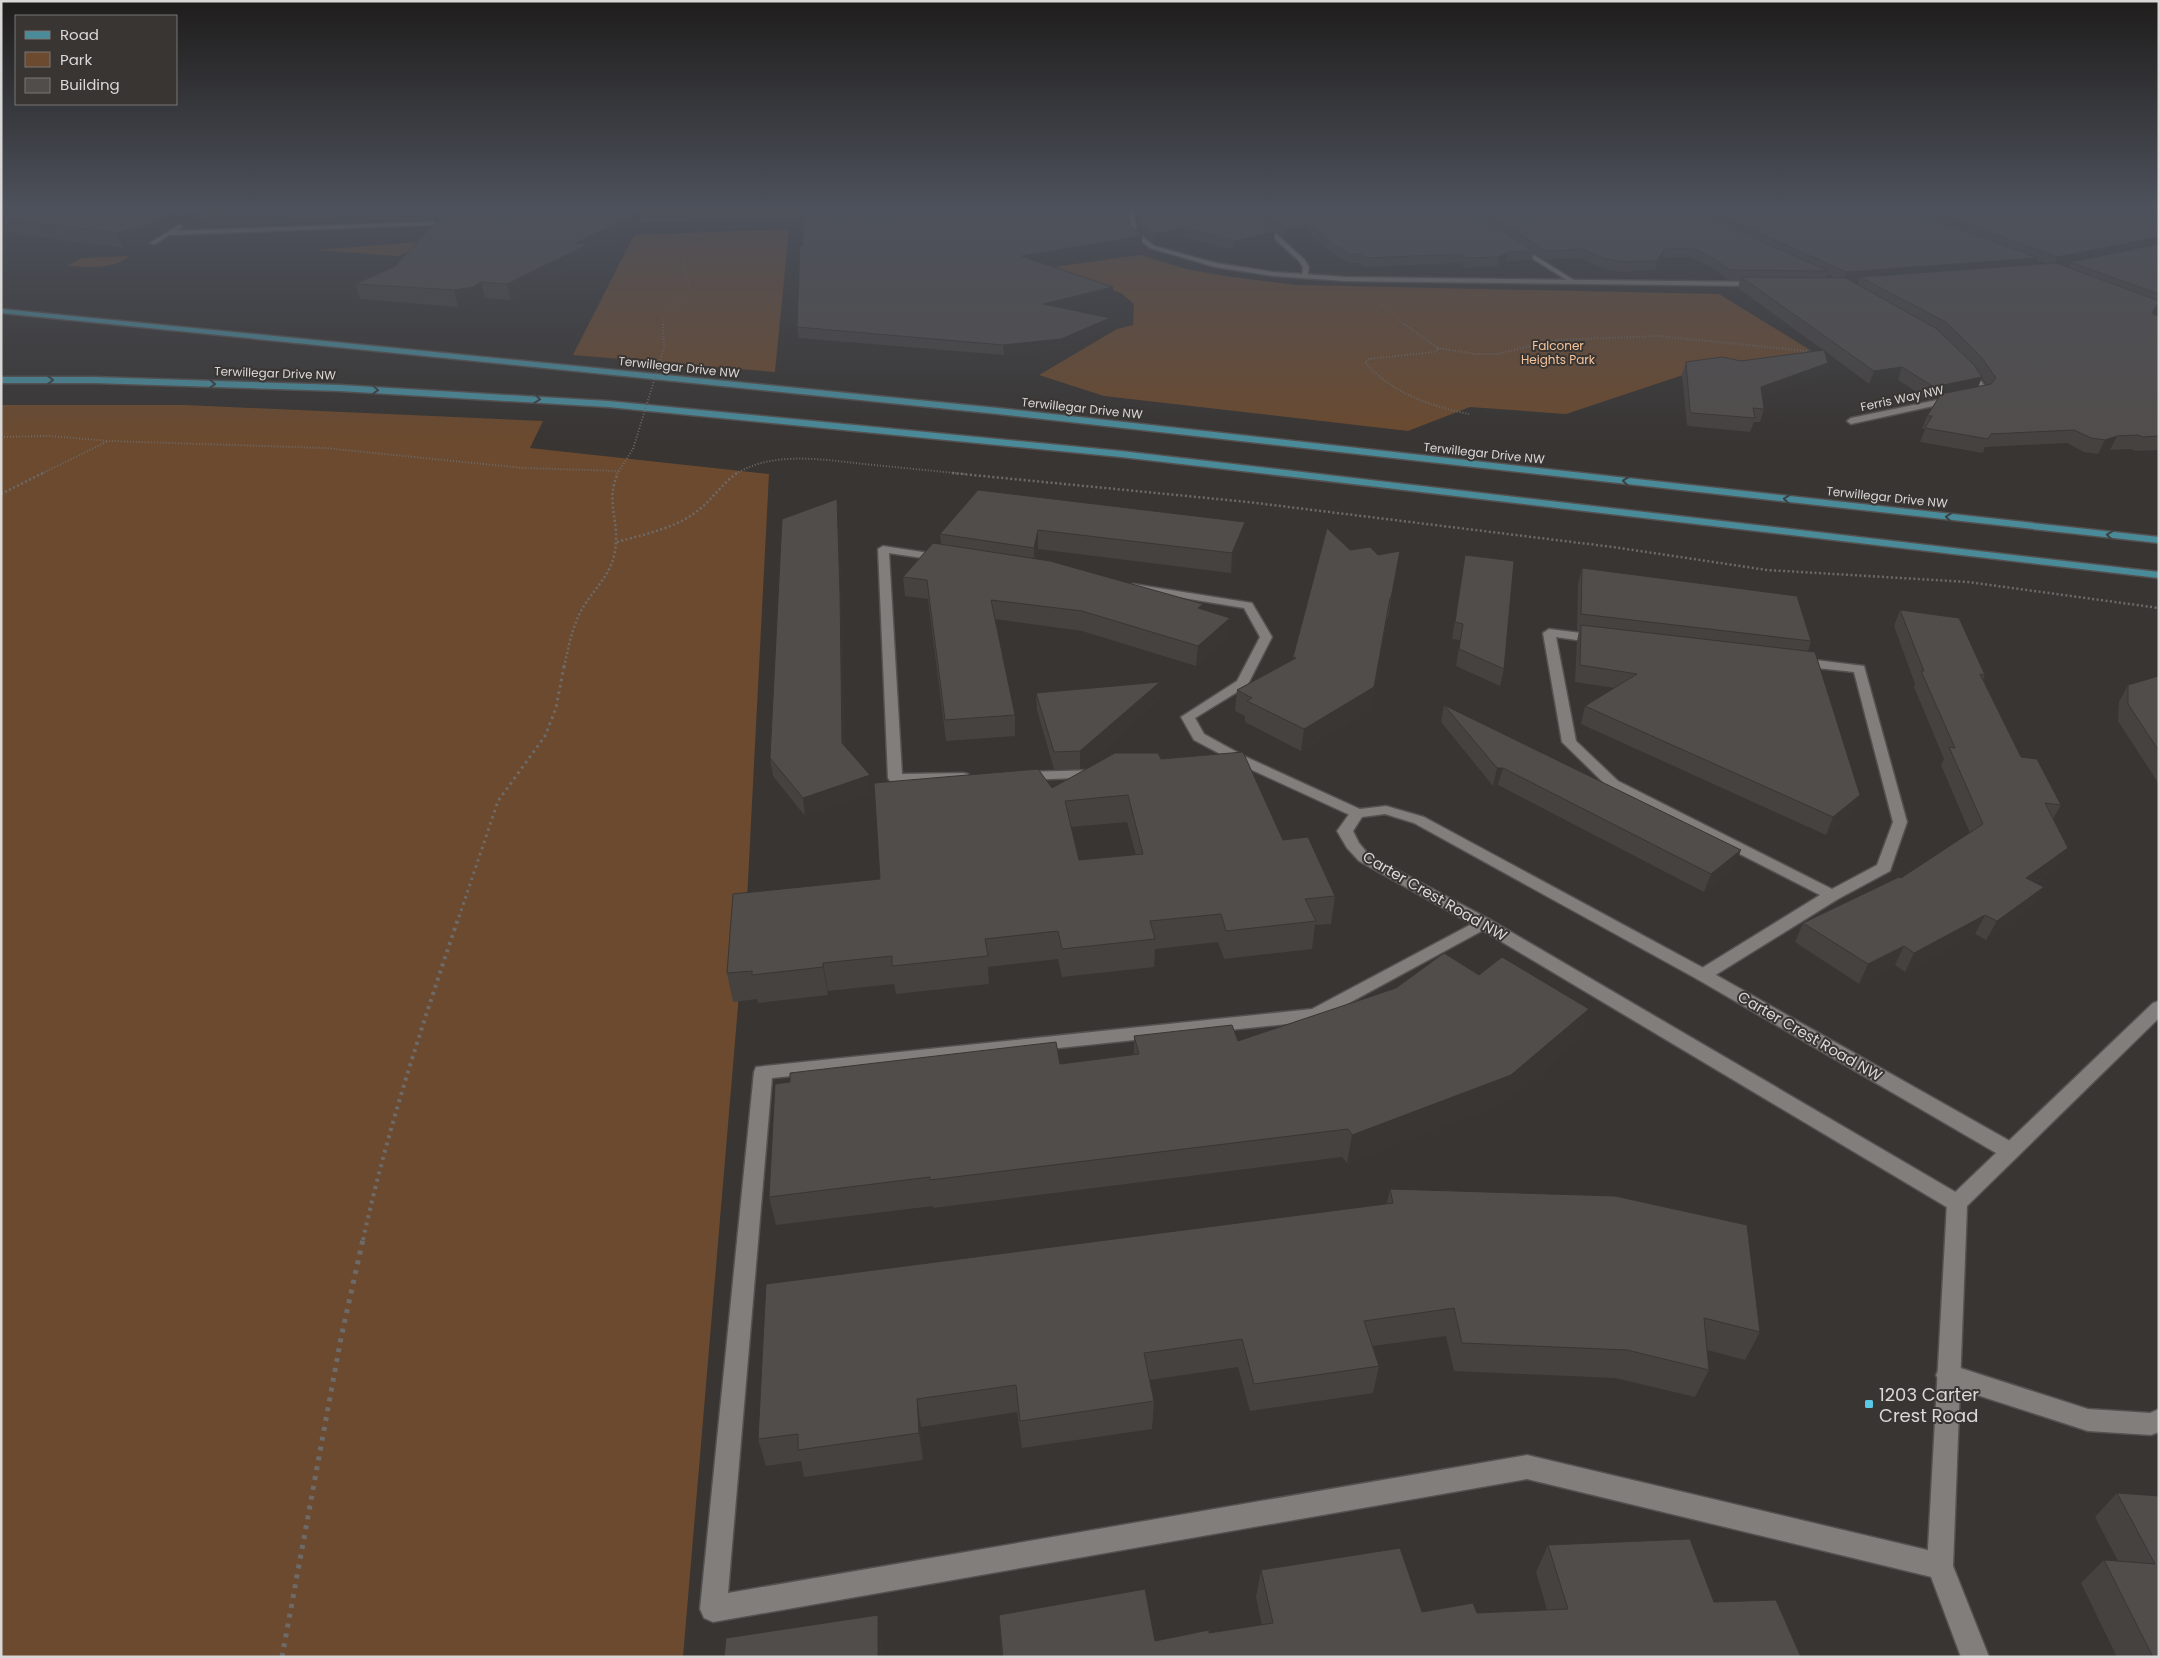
<svg xmlns="http://www.w3.org/2000/svg" width="2160" height="1658" font-family="Poppins,sans-serif">
<style>
.green{fill:#6b4a2f}
.lines{fill:none;stroke-linecap:round;stroke-linejoin:round}
.service-casing{stroke:#545150;stroke-width:3}
.minor-casing{stroke:#545150;stroke-width:3}
.tertiary-casing{stroke:#545150;stroke-width:3}
.primary-casing{stroke:#545150;stroke-width:3}
.path-far5{stroke:#6d6a68;stroke-width:1;stroke-dasharray:1 2;stroke-linecap:butt}
.path-far4{stroke:#6d6a68;stroke-width:2;stroke-dasharray:1 2;stroke-linecap:butt}
.path-far3{stroke:#6d6a68;stroke-width:2.5;stroke-dasharray:2 2.5;stroke-linecap:butt}
.path-far2{stroke:#6d6a68;stroke-width:3;stroke-dasharray:2.5 4;stroke-linecap:butt}
.path-far1{stroke:#6d6a68;stroke-width:4;stroke-dasharray:3 4.5;stroke-linecap:butt}
.path{stroke:#6d6a68;stroke-width:5;stroke-dasharray:4 6;stroke-linecap:butt}
.service{fill:#827e7b;fill-rule:evenodd}
.minor{fill:#827e7b;fill-rule:evenodd}
.tertiary{fill:#827e7b;fill-rule:evenodd}
.primary{fill:#4a8b9a;fill-rule:evenodd}
.path-bridge{stroke:#6d6a68;stroke-width:2;stroke-dasharray:1 2;stroke-linecap:butt}
.wall{fill:#464240;fill-rule:evenodd}
.shaded-wall{fill:#393634}
.building{fill:#514d4b;stroke:#393634;fill-rule:evenodd}
.oneway{stroke:#3b4242}
.poi-dot{fill:#5bc8e6;stroke:#383533;stroke-width:2}
.labels{text-anchor:middle;dominant-baseline:central;stroke-width:4;stroke-linejoin:round;paint-order:stroke}
.far-park-label{font-size:12px;fill:#f7c39a;stroke:#383533}
.far-street-label{font-size:12px;fill:#dad8d7;stroke:#383533}
.street-label{font-size:15px;fill:#dad8d7;stroke:#383533}
.near-poi-label{font-size:18px;fill:#dad8d7;stroke:#383533;text-anchor:start}
</style>
<rect width="100%" height="100%" fill="#383533"/>
<!-- green -->
<g class="green">
<polygon points="644,209 828,209 828,217 638,223"/>
<polygon points="789,229 775,372 573,355 634,235"/>
<polygon points="434,241 398,256 315,250"/>
<polygon points="1140,255 1186,269 1225,276 1296,285 1719,294 1810,350 1772,364 1692,372 1566,414 1470,407 1408,431 1104,396 1039,375 1117,329 1133,325 1134,304 1121,293 1039,269"/>
<path d="M130,256C111,270 89,267 67,266L82,258Z"/>
<polygon points="1,405 185,405 543,421 530,448 769,474 747,900 683,1657 1,1657"/>
</g>
<g class="lines">
<!-- service casing -->
<g class="service-casing">
<g id="service">
<polygon points="453,221 455,224 170,235 167,233 170,231"/>
<polygon points="883,546 942,555 947,558 942,561 889,553 902,774 963,773 968,774 970,777 968,780 895,782 890,781 888,778 878,549"/>
<polygon points="1133,584 1252,603 1272,637 1247,686 1195,718 1204,734 1244,756 1362,810 1364,813 1362,816 1352,816 1237,763 1223,764 1221,761 1226,757 1194,740 1181,717 1237,681 1260,637 1244,608 1129,589 1127,587 1129,585"/>
<polygon points="1549,629 1597,635 1603,639 1597,643 1556,637 1576,741 1618,781 1832,889 1877,865 1893,822 1854,672 1799,666 1793,662 1799,658 1864,666 1907,822 1890,871 1838,899 1709,979 1703,981 1697,979 1694,975 1697,971 1820,895 1608,787 1562,742 1543,633"/>
<polygon points="1096,770 1103,774 1101,777 1024,780 1019,779 1017,776 1019,773 1024,772"/>
<polygon points="1483,918 1489,919 1491,923 1489,927 1316,1021 772,1078 728,1593 1527,1455 1940,1553 1949,1557 1953,1566 1949,1575 1940,1579 1527,1479 713,1622 704,1618 700,1609 754,1072 756,1067 1312,1009"/>
</g>
</g>
<!-- minor casing -->
<g class="minor-casing">
<g id="minor">
<polygon points="204,209 211,209 155,244 150,243"/>
<polygon points="1264,227 1268,227 1304,259 1309,267 1307,278 1302,277 1303,267 1299,261 1264,229"/>
<polygon points="1514,245 1518,245 1575,281 1570,282 1514,247"/>
<polygon points="1964,366 1970,366 1989,392 1988,394 1851,424 1847,421 1851,418 1980,391 1963,368"/>
<polygon points="1386,806 1424,817 1709,971 2017,1145 2020,1151 2017,1157 2010,1159 2003,1157 1697,979 1414,823 1385,814 1362,817 1353,831 1359,843 1369,855 1489,919 1964,1197 1967,1203 1964,1209 1957,1211 1950,1209 1477,927 1359,861 1347,848 1337,831 1352,810"/>
<polygon points="1948,1364 2088,1409 2150,1413 2159,1409 2159,1432 2151,1435 2088,1431 1940,1383 1936,1375 1940,1367"/>
</g>
</g>
<!-- tertiary casing -->
<g class="tertiary-casing">
<g id="tertiary">
<polygon points="1128,209 1134,209 1136,231 1154,246 1216,263 1273,272 1346,277 1760,282 1763,284 1760,286 1346,281 1273,276 1215,267 1150,248 1130,231"/>
<polygon points="2159,1001 2159,1018 1967,1206 1953,1566 1989,1657 1961,1657 1927,1566 1947,1203 1950,1197 2153,1003"/>
</g>
</g>
<!-- primary casing -->
<g class="primary-casing">
<g id="primary">
<polygon points="1,309 998,408 2159,537 2159,543 998,414 1,313"/>
<polygon points="1,377 94,377 340,385 608,401 1121,451 2159,572 2159,578 1121,457 608,407 340,391 94,383 1,383"/>
</g>
</g>
<!-- path-far5 -->
<g class="path-far5">
<polyline points="631,229 652,226 703,228 807,224"/>
<polyline points="1381,304 1405,325"/>
<path d="M663,325V319L690,289C688,279 683,268 683,258C684,240 705,234 705,209"/>
</g>
<!-- path-far4 -->
<g class="path-far4">
<polyline points="663,324 664,348"/>
<path d="M1404,324L1439,349L1434,352L1369,359L1365,362C1389,392 1433,407 1469,414"/>
<polyline points="1437,348 1476,354 1497,354 1556,340 1658,336 1816,352"/>
<polyline points="1,437 50,436 109,441 325,448 523,468 619,471"/>
<polyline points="41,474 108,441"/>
<polyline points="617,474 633,449"/>
<path d="M736,474C775,449 830,461 874,465C904,468 935,471 965,474"/>
</g>
<!-- path-far3 -->
<g class="path-far3">
<polyline points="952,473 1248,502 1613,547 1767,570 1968,582 2159,608"/>
<polyline points="1,494 43,473"/>
<path d="M617,542C645,534 678,528 701,508C714,497 723,483 737,473"/>
<path d="M564,667C568,650 571,632 579,615C588,595 609,578 614,556C622,523 604,504 618,473"/>
</g>
<!-- path-far2 -->
<polyline class="path-far2" points="459,917 498,801 545,736 556,708 564,666"/>
<!-- path-far1 -->
<path class="path-far1" d="M363,1240C387,1130 423,1023 459,916"/>
<!-- path -->
<polyline class="path" points="282,1657 341,1338 363,1239"/>
<!-- service -->
<use href="#service" class="service"/>
<!-- minor -->
<use href="#minor" class="minor"/>
<!-- tertiary -->
<use href="#tertiary" class="tertiary"/>
<!-- primary -->
<use href="#primary" class="primary"/>
<!-- path-bridge -->
<polyline class="path-bridge" points="633,449 664,348"/>
</g>
<!-- wall -->
<g class="wall">
<polygon points="1,209 642,209 632,232 590,252 592,259 511,300 485,298 478,303 458,307 360,299 355,284 394,267 439,219 203,226 183,229 181,222 151,240 123,248 1,232"/>
<polygon points="803,209 1126,209 1126,215 1142,245 1040,262 1113,297 1065,309 1110,318 1110,329 1061,350 1004,355 799,338 797,327 803,246"/>
<path d="M1134,209H2159V304L2158,306L2157,305L2153,314L2159,317V450L2136,451L2131,449L2110,450L2098,454L2084,452L2067,443L1985,447L1983,453L1920,442L1925,429H1922L1927,416L1938,398L1930,400L1898,380L1869,384L1825,351L1828,363L1824,376L1762,398L1764,409L1760,422H1754L1750,432L1689,426L1687,425L1682,374L1686,362L1741,361L1823,350L1738,288L1740,280H1728L1711,267L1691,257L1662,258L1655,270L1620,272L1601,268L1581,258L1545,260L1534,252L1532,260L1506,261L1498,266L1466,268L1460,263L1364,267L1359,263H1348L1340,257H1337L1309,234L1284,239L1268,225L1274,241L1233,250L1184,237L1153,242L1139,229ZM2037,260L2047,264L2035,265ZM2070,263L2068,268L2060,265L2064,264ZM1828,274L1836,278H1826ZM1859,280L1857,284L1851,281ZM1982,378L1987,385L1978,386Z"/>
<polygon points="978,490 1243,541 1231,573 1038,549 1036,559 1202,610 1229,637 1196,666 1082,631 995,619 1015,715 1015,736 946,741 928,599 905,596 903,577 941,544 940,534"/>
<polygon points="838,514 842,609 844,746 872,793 805,816 773,776 770,758"/>
<polygon points="1350,550 1397,571 1388,618 1387,618 1371,708 1301,751 1245,722 1245,716 1235,711 1237,690 1293,660 1293,657"/>
<polygon points="1465,555 1504,669 1500,686 1456,666 1460,640 1452,639"/>
<polygon points="1582,568 1811,641 1808,651 1852,813 1826,835 1581,724 1585,706 1615,688 1575,682 1577,641 1579,631 1577,630 1578,584"/>
<polygon points="1900,610 1985,675 1983,680 2021,757 2061,805 2053,819 2058,866 2035,883 2044,887 2033,906 1986,940 1975,934 1905,972 1895,965 1859,984 1795,942 1803,923 1901,878 1970,833 1941,765 1944,759 1914,687 1915,684 1894,626"/>
<polygon points="2159,676 2159,784 2118,721 2119,702 2128,685"/>
<polygon points="1036,693 1160,698 1080,769 1054,769 1037,710"/>
<polygon points="1444,705 1734,868 1704,892 1498,785 1493,786 1441,722"/>
<path d="M1161,759L1283,840L1335,896L1331,924L1315,925L1312,949L1224,959L1218,942L1155,949L1154,967L1062,977L1058,959L988,967L989,984L896,994L894,984L828,991V995L758,1003L757,999L733,1002L727,973L880,879L1052,788ZM1127,822L1136,855L1079,860L1071,827Z"/>
<polygon points="1479,975 1581,1037 1504,1103 1347,1163 1342,1157 933,1208 933,1206 776,1225 769,1197 1060,1064 1134,1055 1134,1036 1238,1041"/>
<polygon points="1390,1189 1760,1332 1745,1360 1707,1350 1709,1370 1695,1397 1615,1378 1454,1371 1446,1336 1373,1346 1379,1366 1373,1393 1250,1411 1238,1367 1149,1380 1154,1401 1152,1429 1022,1448 1017,1412 921,1427 923,1460 804,1477 801,1461 766,1466 758,1439 1387,1203"/>
<polygon points="2117,1493 2159,1496 2159,1657 2117,1657 2081,1583 2104,1560 2118,1561 2095,1517"/>
<polygon points="1548,1545 1714,1602 1801,1657 1002,1657 999,1615 1155,1641 1209,1633 1262,1625 1256,1597 1261,1570 1422,1612 1477,1613 1547,1610 1536,1572"/>
</g>
<!-- shaded-wall -->
<g class="shaded-wall">
<polygon points="174,209 201,209 198,212 203,226 183,229 181,222 151,240 123,248 117,233"/>
<polygon points="634,209 642,209 632,232 590,252 592,259 511,300 507,284"/>
<polygon points="1472,209 1477,209 1476,216 1471,217"/>
<polygon points="835,211 836,219 831,215"/>
<polygon points="1263,217 1269,217 1268,225 1263,226"/>
<polygon points="1310,225 1309,234 1284,239 1285,230"/>
<polygon points="1185,228 1184,237 1153,242 1154,234"/>
<polygon points="1275,232 1274,241 1233,250 1234,241"/>
<polygon points="1142,236 1142,245 1022,266 1021,256"/>
<polygon points="2159,237 2159,245 2070,262 2070,263 2053,266 2057,257"/>
<polygon points="1664,249 1662,258 1655,270 1657,261"/>
<polygon points="1508,252 1506,261 1498,266 1499,257"/>
<polygon points="2038,258 2034,267 1860,277 1859,280 1843,281 1846,272"/>
<polygon points="481,282 485,298 478,303 458,307 454,290"/>
<polygon points="1113,287 1113,297 1044,314 1043,304"/>
<polygon points="1110,318 1110,329 1061,350 1004,355 1003,345"/>
<polygon points="1828,363 1824,376 1757,400 1761,387"/>
<polygon points="1902,367 1898,380 1869,384 1874,371"/>
<polygon points="1982,377 1977,390 1930,400 1934,387"/>
<polygon points="2117,436 2110,450 2098,454 2105,440"/>
<polygon points="837,499 838,514 842,609 844,761 842,743"/>
<polygon points="1245,522 1243,541 1231,573 1232,553"/>
<polygon points="1038,530 1038,549 1034,567 1034,548"/>
<polygon points="1400,551 1397,571 1388,618 1391,598"/>
<polygon points="1390,598 1371,708 1301,751 1304,729"/>
<polygon points="1230,618 1229,637 1196,666 1198,646"/>
<polygon points="1160,682 1160,698 1080,769 1080,751"/>
<polygon points="1497,768 1503,768 1498,785 1493,786"/>
<polygon points="870,775 872,793 805,816 803,798"/>
<polygon points="1860,795 1852,813 1826,835 1833,817"/>
<polygon points="2068,848 2058,866 2015,897 2026,878"/>
<polygon points="1741,850 1734,868 1704,892 1711,874"/>
<polygon points="2044,887 2033,906 1986,940 1997,921"/>
<polygon points="1985,915 1975,934 1905,972 1914,953"/>
<polygon points="1904,946 1895,965 1859,984 1868,964"/>
<polygon points="823,963 828,991 828,995 823,967"/>
<polygon points="1589,1009 1581,1037 1504,1103 1347,1163 1352,1135"/>
<polygon points="917,1399 921,1427 923,1460 919,1433"/>
<polygon points="878,1615 883,1641 884,1657 878,1657"/>
</g>
<!-- building -->
<g class="building">
<polygon points="1,209 174,209 145,226 117,233 1,219"/>
<polygon points="187,209 306,209 198,212 178,215"/>
<polygon points="556,209 634,209 630,218 575,243 589,244 507,284 481,282 473,287 454,290 355,284 394,267 444,213"/>
<polygon points="803,209 886,209 835,211 831,215 836,218 1073,209 1126,209 1126,215 1130,224 1142,236 1021,256 1113,287 1043,304 1110,318 1061,339 1003,345 797,327 800,246 803,246"/>
<polygon points="1136,209 1472,209 1472,213 1534,251 1508,252 1499,257 1467,258 1461,254 1365,258 1360,254 1349,254 1341,248 1338,248 1310,225 1285,230 1269,217 1263,217 1263,220 1275,232 1234,241 1185,228 1154,234 1139,220"/>
<polygon points="1479,209 1705,209 1702,212 1702,215 1828,271 1730,270 1713,258 1693,248 1664,249 1657,261 1622,262 1603,258 1582,249 1547,251"/>
<polygon points="1705,209 1905,209 2038,258 1846,272"/>
<polygon points="1925,209 2125,209 2159,219 2159,237 2057,257"/>
<polygon points="2149,209 2159,209 2159,211"/>
<polygon points="2159,244 2159,294 2070,262"/>
<polygon points="2056,263 2159,301 2152,313 2159,317 2159,436 2143,437 2138,435 2117,436 2105,440 2091,438 2074,430 1991,434 1988,439 1925,428 1932,416 1927,416 1941,394 1991,384 1996,378 1982,358 1946,322 1860,277"/>
<polygon points="1741,277 1846,278 1937,329 1974,365 1982,377 1934,387 1902,367 1874,371"/>
<polygon points="1824,350 1828,363 1761,387 1764,409 1753,408 1755,418 1692,413 1690,411 1686,362 1722,357 1741,361"/>
<polygon points="978,490 1245,522 1232,553 1038,530 1034,548 940,534"/>
<polygon points="837,499 840,593 842,743 870,775 803,798 770,758 782,519"/>
<polygon points="1327,528 1350,550 1370,547 1378,555 1400,551 1391,598 1390,598 1374,687 1304,729 1247,701 1252,698 1237,690 1296,658 1293,657"/>
<polygon points="933,543 1050,561 1203,604 1198,608 1230,618 1198,646 1082,611 991,600 1015,715 945,720 927,580 903,577"/>
<polygon points="1465,555 1514,561 1504,669 1459,649 1463,624 1455,622"/>
<polygon points="1582,568 1797,596 1811,641 1581,614"/>
<polygon points="1900,610 1959,618 1985,675 1980,674 2021,757 2037,759 2061,805 2045,803 2068,848 2026,878 2044,887 1997,921 1985,915 1914,953 1904,946 1868,964 1803,923 1899,877 1901,878 1983,824 1949,747 1955,748 1921,671 1924,671"/>
<polygon points="1581,625 1815,652 1860,795 1833,817 1585,706 1637,674 1580,665"/>
<polygon points="2159,676 2159,751 2128,704 2128,685"/>
<polygon points="1160,682 1080,751 1054,752 1036,693"/>
<polygon points="1444,705 1741,850 1711,874 1503,768 1497,768"/>
<path d="M1243,752L1283,840L1308,837L1335,896L1305,899L1316,921L1226,931L1221,914L1150,921L1155,939L1062,949L1058,931L985,939L988,956L892,966V956L823,963V967L752,975V971L727,973L733,894L880,879L874,783L1038,769L1052,788L1115,753H1158L1161,759ZM1128,795L1143,854L1079,860L1065,801Z"/>
<polygon points="1444,953 1479,975 1502,957 1589,1009 1511,1075 1352,1135 1348,1129 930,1180 930,1177 769,1197 775,1084 790,1082 790,1073 1056,1042 1060,1064 1139,1054 1134,1036 1232,1025 1238,1041 1396,988"/>
<polygon points="1390,1189 1615,1196 1747,1225 1760,1332 1704,1318 1709,1370 1627,1350 1462,1343 1454,1308 1364,1321 1379,1366 1254,1384 1242,1339 1144,1353 1154,1401 1020,1421 1016,1385 917,1399 919,1433 798,1450 798,1434 758,1439 766,1284 1393,1203"/>
<polygon points="2117,1493 2159,1496 2159,1657 2153,1657 2104,1560 2155,1564"/>
<polygon points="1690,1539 1714,1602 1776,1600 1801,1657 1003,1657 999,1615 1145,1589 1155,1641 1209,1630 1209,1633 1273,1623 1261,1570 1400,1548 1422,1612 1473,1603 1477,1613 1568,1609 1548,1545"/>
<polygon points="878,1615 878,1657 724,1657 726,1638"/>
</g>
<!-- one-way arrows -->
<defs><path id="oneway-chevron" d="M-2-3.5L2.5 0L-2 3.5" fill="none" stroke-width="1.6" stroke-linecap="round" stroke-linejoin="round" transform="scale(1.25)"/></defs>
<g class="oneway">
<use href="#oneway-chevron" transform="translate(50 380)"/>
<use href="#oneway-chevron" transform="translate(212 384) rotate(2)"/>
<use href="#oneway-chevron" transform="translate(375 390) rotate(3)"/>
<use href="#oneway-chevron" transform="translate(537 399) rotate(4)"/>
<use href="#oneway-chevron" transform="translate(1626 481) rotate(-174)"/>
<use href="#oneway-chevron" transform="translate(1787 499) rotate(-174)"/>
<use href="#oneway-chevron" transform="translate(1949 517) rotate(-174)"/>
<use href="#oneway-chevron" transform="translate(2110 535) rotate(-174)"/>
</g>
<!-- sky -->
<linearGradient id="sky" x2="0" y2="1"><stop stop-color="#1f1d1c"/><stop offset="0.47" stop-color="#4d515b"/><stop offset="1" stop-color="#4d515b" stop-opacity="0"/></linearGradient>
<rect width="2160" height="441" fill="url(#sky)"/>
<!-- markers -->
<rect class="poi-dot" x="1864" y="1399" width="10" height="10" rx="2.5"/>
<g class="labels">
<!-- far-park labels -->
<g class="far-park-label">
<text x="1558" y="345">Falconer<tspan x="1558" dy="14">Heights Park</tspan></text>
</g>
<!-- far-street labels -->
<g class="far-street-label">
<text transform="translate(679 367) rotate(6)">Terwillegar Drive NW</text>
<text transform="translate(275 373) rotate(2)">Terwillegar Drive NW</text>
<text transform="translate(1902 398) rotate(-12)">Ferris Way NW</text>
<text transform="translate(1082 408) rotate(6)">Terwillegar Drive NW</text>
<text transform="translate(1484 453) rotate(6)">Terwillegar Drive NW</text>
<text transform="translate(1887 497) rotate(6)">Terwillegar Drive NW</text>
</g>
<!-- street labels -->
<g class="street-label">
<text transform="translate(1435 896) rotate(30)">Carter Crest Road NW</text>
<text transform="translate(1810 1036) rotate(30)">Carter Crest Road NW</text>
</g>
<!-- near-poi labels -->
<g class="near-poi-label">
<text x="1879" y="1394">1203 Carter<tspan x="1879" dy="21">Crest Road</tspan></text>
</g>
</g>
<!-- border -->
<rect width="2160" height="1658" fill="none" stroke="#dad8d7" stroke-width="5"/>
<!-- legend -->
<rect x="15" y="15" width="162" height="90" fill="#383533" stroke="#797675"/>
<rect x="25" y="31" width="25" height="8" fill="#4a8b9a" stroke="#797675"/>
<text x="60" y="40" font-size="15" fill="#dad8d7">Road</text>
<rect x="25" y="52" width="25" height="15" fill="#6b4a2f" stroke="#797675"/>
<text x="60" y="65" font-size="15" fill="#dad8d7">Park</text>
<rect x="25" y="78" width="25" height="15" fill="#514d4b" stroke="#797675"/>
<text x="60" y="90" font-size="15" fill="#dad8d7">Building</text>
</svg>
